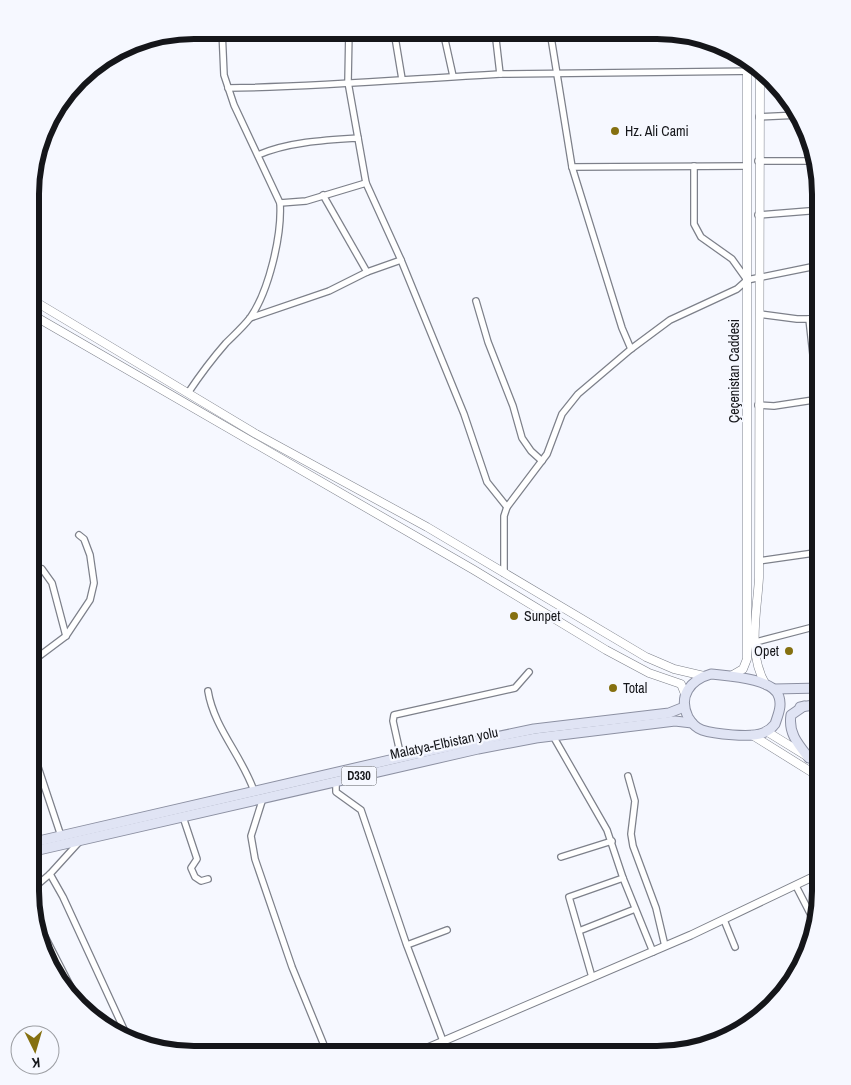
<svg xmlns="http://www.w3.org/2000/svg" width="851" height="1085" font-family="'Archivo Narrow',sans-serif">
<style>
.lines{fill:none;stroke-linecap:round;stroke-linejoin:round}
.minor-casing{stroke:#7d808a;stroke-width:8}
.tertiary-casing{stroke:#7d808a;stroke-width:9}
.secondary-casing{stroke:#7d808a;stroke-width:9}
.primary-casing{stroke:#8c90a2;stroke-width:11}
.minor{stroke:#fff;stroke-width:5.5}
.tertiary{stroke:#fff;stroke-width:7}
.secondary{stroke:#fff;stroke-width:8}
.primary{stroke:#e0e4f4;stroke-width:9}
.poi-dot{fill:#857010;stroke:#f6f8ff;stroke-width:2}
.labels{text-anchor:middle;stroke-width:4.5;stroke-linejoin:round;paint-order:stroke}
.shield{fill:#f6f8ff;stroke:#585a5f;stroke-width:1}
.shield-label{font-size:12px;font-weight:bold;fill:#15161a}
.poi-label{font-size:14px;fill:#15161a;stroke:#f6f8ff;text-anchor:start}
.street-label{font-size:14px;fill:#15161a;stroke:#f6f8ff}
.rim{fill:none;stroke:#15161a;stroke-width:6}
</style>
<rect width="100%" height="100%" fill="#f6f8ff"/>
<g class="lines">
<g class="minor-casing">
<g id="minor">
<polyline points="349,30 348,82 358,138"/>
<polyline points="394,31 402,79"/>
<polyline points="443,31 453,76"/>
<polyline points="495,31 500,74 761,71"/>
<polyline points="550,31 572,167 622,328 631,349"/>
<polyline points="222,35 292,33 305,30"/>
<path d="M228,88c91,-1 181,-9 272,-14"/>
<polyline points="759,117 800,115"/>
<path d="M258,155c30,-13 67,-15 100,-17l8,45"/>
<polyline points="758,161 812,161"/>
<polyline points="694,166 694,224 701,237 732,259 747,280"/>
<polyline points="572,167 746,166"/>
<polyline points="323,195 367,272"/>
<polyline points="280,203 306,201 366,183 401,260 464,414 487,482 507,507"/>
<polyline points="758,215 821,210"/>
<polyline points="476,301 488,342 513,406 522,438 531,451 542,461"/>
<polyline points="759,314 797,319 821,319"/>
<polyline points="250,318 329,291 367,272 401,260"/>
<polyline points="809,319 818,399"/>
<path d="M188,393c12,-18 24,-34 38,-50 8,-8 17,-16 24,-25 19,-27 32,-83 30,-115l-46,-98 -10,-30 -2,-45"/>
<polyline points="758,405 774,406 820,399"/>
<polyline points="759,561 821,552"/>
<polyline points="42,569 52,583 66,636"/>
<polyline points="504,573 504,516 507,507 547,454 562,414 578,394 631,349 670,320 737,289 747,280 821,265"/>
<polyline points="756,642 821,625"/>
<polyline points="30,666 38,657 66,636 90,600 94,583 90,555 84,539 79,535"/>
<path d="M208,691c6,37 34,65 46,100"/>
<polyline points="553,736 607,830 623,878 653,952"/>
<polyline points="30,743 61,836"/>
<polyline points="401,757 393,721 394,715 515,688 529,672"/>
<polyline points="628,776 635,801 631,834 633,846 656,908 665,946"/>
<polyline points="336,781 336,792 361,810 406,943 443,1041"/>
<polyline points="263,798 251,836 255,859 292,967 328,1055"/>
<polyline points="183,817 197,859 191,868 195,877 201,881 208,879"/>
<polyline points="561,857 612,841"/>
<polyline points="50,874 63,897 127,1036"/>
<polyline points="796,886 814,921"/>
<polyline points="30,891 50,874 80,841"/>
<polyline points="724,920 735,947"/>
<polyline points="38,923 78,1001"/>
<polyline points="579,931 635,909"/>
<polyline points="407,945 447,930"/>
<polyline points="592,977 569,897 623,878"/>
</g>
</g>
<g class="tertiary-casing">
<polyline id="tertiary" points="411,1055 691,935 821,873"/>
</g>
<g class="secondary-casing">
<g id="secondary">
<path d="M760,69l-1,509c-2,35 -12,76 7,107"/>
<polyline points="31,299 256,434 427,527 646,657 674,669 704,676"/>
<polyline points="31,314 474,570 606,650 649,673 681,684 685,694"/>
<polyline points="731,676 743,669 747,659 747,57"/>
<polyline points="766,731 821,765"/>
<polyline points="752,735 821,778"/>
</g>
</g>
<g class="primary-casing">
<g id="primary">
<path d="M711,674c16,2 63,4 68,23 3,9 -1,18 -4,27 -3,4 -7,7 -12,9 -12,5 -49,1 -61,-3 -6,-2 -11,-8 -14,-13 -10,-21 2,-37 23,-43z"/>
<polyline points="774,689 821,688"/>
<path d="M804,706l-13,9c-3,18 7,29 18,43"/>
<polyline points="800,707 821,704"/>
<polyline points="30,843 433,750 534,729 669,713 684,707"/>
<polyline points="30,852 478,749 536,738 675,721 692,723"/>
</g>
</g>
<use href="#minor" class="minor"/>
<use href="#tertiary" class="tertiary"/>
<use href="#secondary" class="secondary"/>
<use href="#primary" class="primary"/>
</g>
<g class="poi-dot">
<circle cx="615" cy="131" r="5"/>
<circle cx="514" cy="616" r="5"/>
<circle cx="789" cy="651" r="5"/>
<circle cx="613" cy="688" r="5"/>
</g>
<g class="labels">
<rect class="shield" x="341.5" y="766.5" width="35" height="19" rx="4"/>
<g class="shield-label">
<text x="359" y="780">D330</text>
</g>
<g class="poi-label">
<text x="625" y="136">Hz. Ali Cami</text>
<text x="524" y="621">Sunpet</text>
<text x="779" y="656" text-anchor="end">Opet</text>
<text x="623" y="693">Total</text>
</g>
<g class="street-label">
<text transform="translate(734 371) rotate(-90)" y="5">Çeçenistan Caddesi</text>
<text transform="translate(444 743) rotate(-12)" y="5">Malatya-Elbistan yolu</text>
</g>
</g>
<path d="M0 0H851V1085H0ZM194 39H657A155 155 0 0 1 812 194V891A155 155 0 0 1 657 1046H194A155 155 0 0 1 39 891V194A155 155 0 0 1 194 39Z" fill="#f6f8ff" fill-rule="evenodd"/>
<path class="rim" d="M194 39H657A155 155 0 0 1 812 194V891A155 155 0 0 1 657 1046H194A155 155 0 0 1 39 891V194A155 155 0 0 1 194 39Z"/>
<g transform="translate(35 1050) rotate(175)"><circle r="24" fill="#f6f8ff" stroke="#9c9ea3"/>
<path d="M0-4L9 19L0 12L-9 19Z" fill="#857010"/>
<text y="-8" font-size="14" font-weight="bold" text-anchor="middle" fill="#15161a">K</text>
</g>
</svg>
